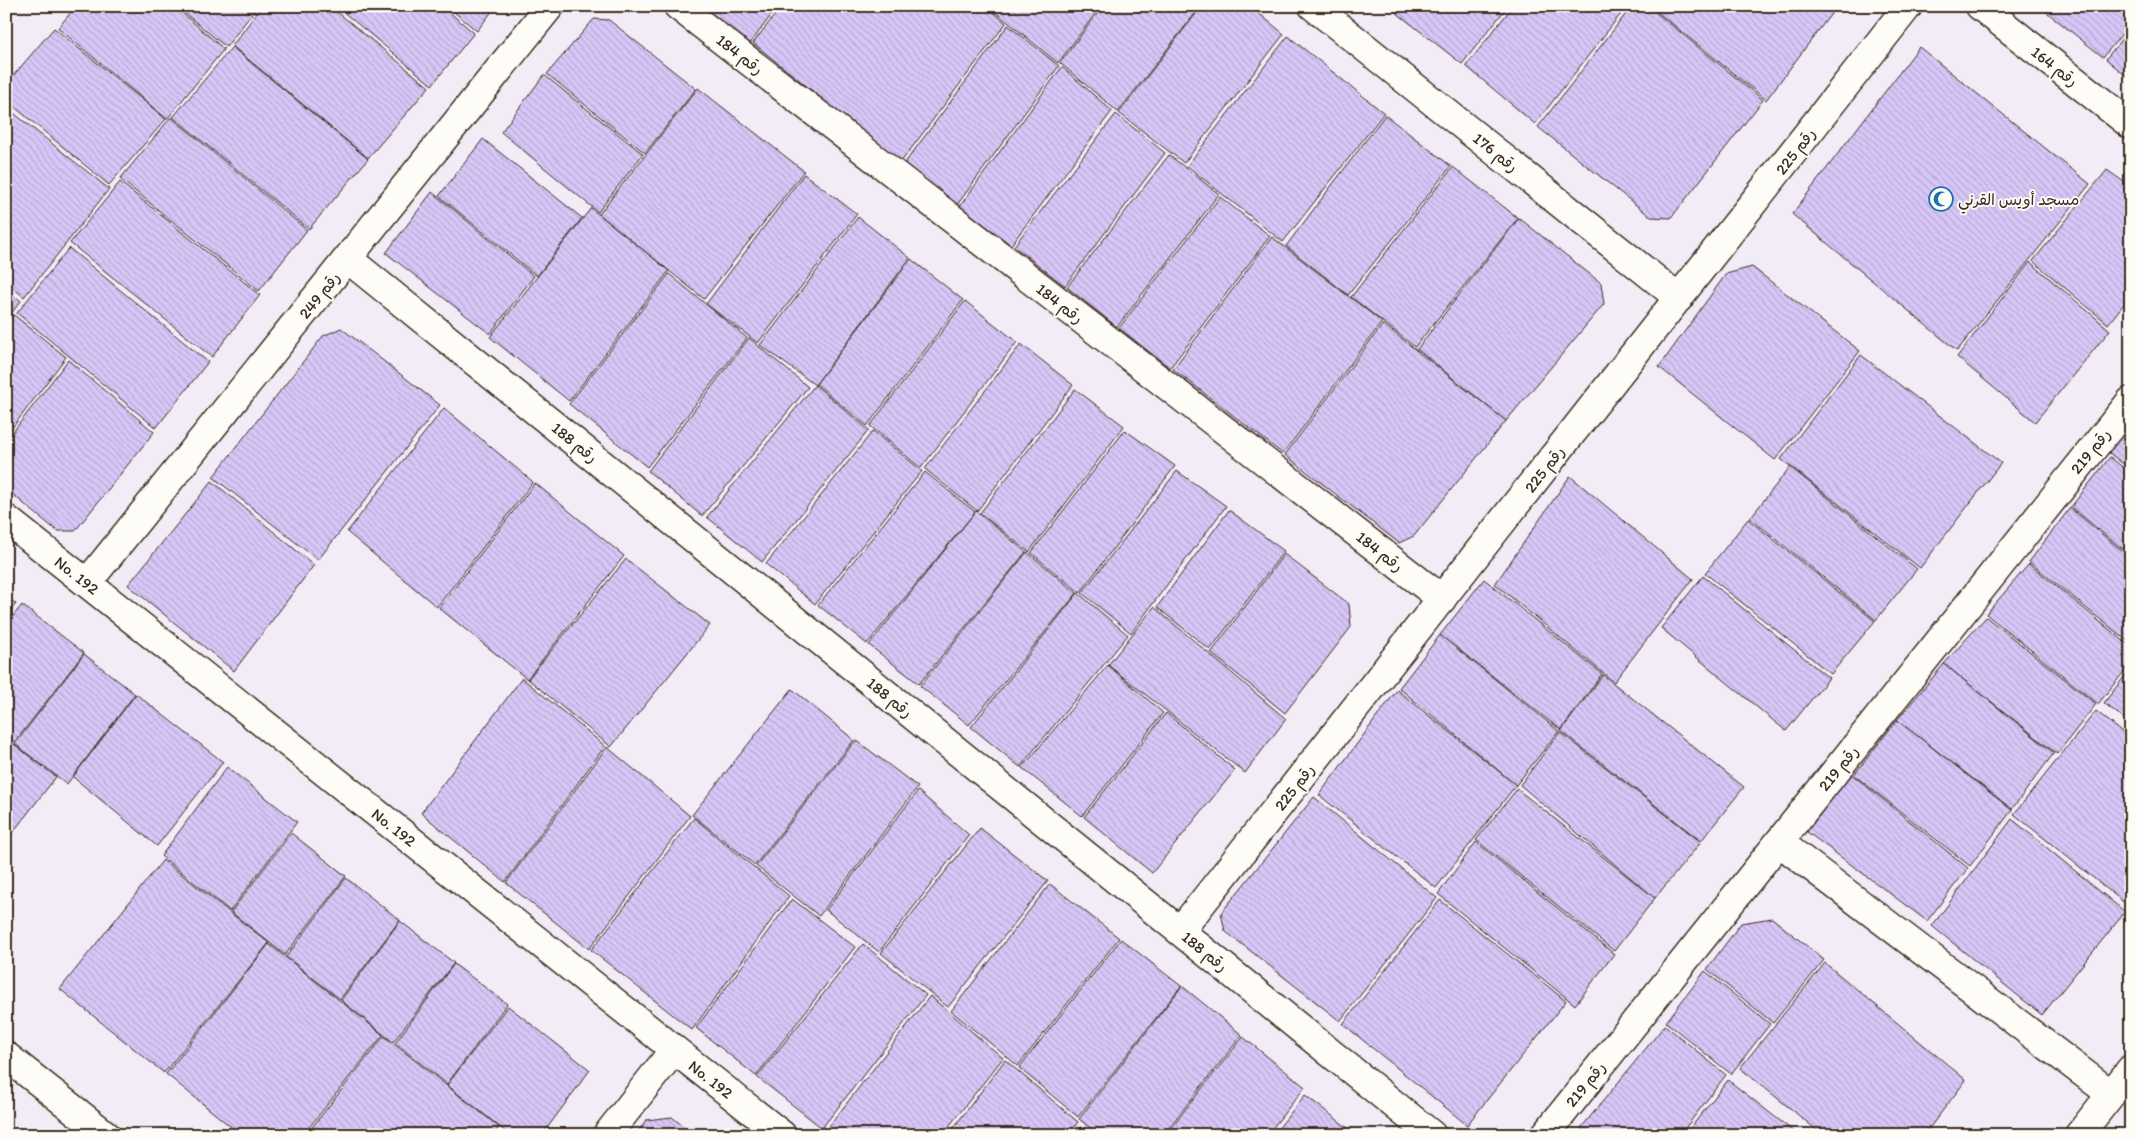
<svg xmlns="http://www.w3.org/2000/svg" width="2137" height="1141" font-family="Itim,'Playpen Sans Arabic',sans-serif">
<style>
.building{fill:url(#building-back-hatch);stroke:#3b2a1e}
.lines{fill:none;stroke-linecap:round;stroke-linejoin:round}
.minor-casing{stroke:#3b2a1e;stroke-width:31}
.tertiary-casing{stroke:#3b2a1e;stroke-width:31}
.minor{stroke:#fdfcf7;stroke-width:28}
.tertiary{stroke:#fdfcf7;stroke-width:28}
.labels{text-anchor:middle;stroke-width:4;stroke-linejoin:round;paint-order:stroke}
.street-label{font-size:16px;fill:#3b2a1e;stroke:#fdfcf7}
.poi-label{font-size:16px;fill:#3b2a1e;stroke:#fdfcf7;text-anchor:start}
</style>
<defs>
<pattern id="building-back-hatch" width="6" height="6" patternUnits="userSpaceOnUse" patternTransform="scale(1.25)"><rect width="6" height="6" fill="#d7c6f7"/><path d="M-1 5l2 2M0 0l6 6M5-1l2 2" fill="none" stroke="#b9aad3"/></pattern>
</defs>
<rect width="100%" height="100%" fill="#f2ecf7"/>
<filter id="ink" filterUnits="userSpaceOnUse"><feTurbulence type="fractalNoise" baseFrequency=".02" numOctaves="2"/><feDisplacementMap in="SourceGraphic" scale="10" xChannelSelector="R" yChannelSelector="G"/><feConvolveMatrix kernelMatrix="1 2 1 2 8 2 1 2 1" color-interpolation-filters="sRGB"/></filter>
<g filter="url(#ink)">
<g class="building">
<polygon points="76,6 174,6 224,49 167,119 58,28"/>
<polygon points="176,6 258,6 226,47"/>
<polygon points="262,6 330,6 429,87 368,158 232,46"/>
<polygon points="336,6 442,6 474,33 432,85"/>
<polygon points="447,6 496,6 477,31"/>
<polygon points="699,6 778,6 749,45"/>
<polygon points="782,6 986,6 1006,23 901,162 753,43"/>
<polygon points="988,6 1101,6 1058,63"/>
<polygon points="1103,6 1201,6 1118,112 1060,63"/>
<polygon points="1202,6 1250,6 1284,34 1184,163 1119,113"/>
<polygon points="1396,6 1508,6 1462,64 1393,10"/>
<polygon points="1513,6 1627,6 1535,124 1466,66"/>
<polygon points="1632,6 1648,6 1763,100 1671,218 1651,217 1538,127"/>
<polygon points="1650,6 1837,6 1766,100"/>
<polygon points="2039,6 2131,6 2131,23 2103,57"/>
<polygon points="594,19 609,20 696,89 645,153 547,74"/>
<polygon points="1008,25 1059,66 957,205 904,164"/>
<polygon points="2131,27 2131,80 2106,59"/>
<polygon points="54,28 166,119 109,185 6,100 6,84"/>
<polygon points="1288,36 1384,113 1283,242 1187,166"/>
<polygon points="232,47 368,159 309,229 173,117"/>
<polygon points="1919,47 2090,184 1957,351 1792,214"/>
<polygon points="1062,67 1112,111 1011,245 960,206"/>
<polygon points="544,75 643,154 598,212 501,132"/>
<polygon points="698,88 804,171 704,299 599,214"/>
<polygon points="6,107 109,189 24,297 6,282"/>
<polygon points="1116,114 1165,153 1065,286 1014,246"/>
<polygon points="1385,115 1451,166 1348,295 1286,246"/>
<polygon points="171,117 307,230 259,291 120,179"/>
<polygon points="483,139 582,218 537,276 439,196"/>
<polygon points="1169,155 1219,194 1117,327 1067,287"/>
<polygon points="1453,167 1518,218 1415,347 1351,297"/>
<polygon points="2107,170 2131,187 2131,295 2108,324 2033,261"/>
<polygon points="804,174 857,214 758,343 706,304"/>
<polygon points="120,182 260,295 212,357 70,243"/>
<polygon points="432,192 534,276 490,334 386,253"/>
<polygon points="1220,197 1270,236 1170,368 1119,328"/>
<polygon points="591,208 669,271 569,401 490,337"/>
<polygon points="858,217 910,258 815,385 760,345"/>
<polygon points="1519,218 1601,283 1604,304 1506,421 1417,349"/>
<polygon points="1272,237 1382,322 1283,454 1173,369"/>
<polygon points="69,248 208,362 156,428 17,313"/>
<polygon points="911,259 963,300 867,426 816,384"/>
<polygon points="2030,262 2110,330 2035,422 1957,357"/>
<polygon points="1752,267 1860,351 1775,460 1659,367 1726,274"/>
<polygon points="669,274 747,338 647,467 569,404"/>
<polygon points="6,289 21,301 6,320"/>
<polygon points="965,301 1017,342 921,468 870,426"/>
<polygon points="14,315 66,357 6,436 6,325"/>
<polygon points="1383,324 1506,421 1414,536 1399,543 1285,455"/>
<polygon points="341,328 440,405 318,560 213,477 323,336"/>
<polygon points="749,338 808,387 702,516 648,471"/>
<polygon points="1021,344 1073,385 977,511 925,469"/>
<polygon points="1861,355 2001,463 1920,568 1781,459"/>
<polygon points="68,360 154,432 75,531 57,531 6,489 6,441"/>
<polygon points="815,385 869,430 762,562 707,517"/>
<polygon points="1075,389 1124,426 1029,552 980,513"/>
<polygon points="444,408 533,482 437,607 347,532"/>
<polygon points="2131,423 2131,470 2108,452"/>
<polygon points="1125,430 1175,466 1080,593 1031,553"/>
<polygon points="873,431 922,471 815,604 766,564"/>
<polygon points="2110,457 2131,474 2131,556 2071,507"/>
<polygon points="1790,467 1917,569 1876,620 1750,518"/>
<polygon points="1177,471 1226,506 1131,633 1082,593"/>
<polygon points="925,472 975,512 867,644 818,605"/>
<polygon points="1570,476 1693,579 1614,682 1495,584"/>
<polygon points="212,481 314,565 234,671 128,585"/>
<polygon points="535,483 624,556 527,679 439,608"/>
<polygon points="2070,508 2131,558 2131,644 2029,562"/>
<polygon points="1229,510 1284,551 1210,650 1157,607"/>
<polygon points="976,511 1026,552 919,684 869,645"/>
<polygon points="1748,519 1875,621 1831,674 1705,573"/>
<polygon points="1027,552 1077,593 969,725 920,686"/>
<polygon points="1284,554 1349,604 1351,627 1285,713 1211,653"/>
<polygon points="626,559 710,625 611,747 528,679"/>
<polygon points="2029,564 2131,647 2131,663 2098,704 1986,614"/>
<polygon points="1703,576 1829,678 1786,731 1661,628"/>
<polygon points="1484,579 1602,674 1561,730 1440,635"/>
<polygon points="1078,593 1128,635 1020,767 971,727"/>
<polygon points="6,596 16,604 6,616"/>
<polygon points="22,605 84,653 14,743 6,737 6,625"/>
<polygon points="1154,607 1286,719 1245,773 1108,665"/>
<polygon points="1986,617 2096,704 2057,754 1944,664"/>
<polygon points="1440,635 1559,731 1516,785 1399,688"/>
<polygon points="84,654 135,694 67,784 15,744"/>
<polygon points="1944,664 2054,753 2012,809 1897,720"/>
<polygon points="1108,665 1163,713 1082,816 1022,768"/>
<polygon points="2131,668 2131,724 2104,703"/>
<polygon points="1603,675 1744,787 1701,841 1561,731"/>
<polygon points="522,678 605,746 505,882 421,813"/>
<polygon points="792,689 854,740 755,865 692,815"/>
<polygon points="1397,690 1516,785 1436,888 1319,795"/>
<polygon points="136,694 223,762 157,846 73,777"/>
<polygon points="2096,711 2131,739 2131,901 2127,905 2014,814"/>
<polygon points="1166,713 1235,770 1152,873 1084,817"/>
<polygon points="1897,720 2012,810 1970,866 1854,775"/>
<polygon points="1560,732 1701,842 1655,898 1520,785"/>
<polygon points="6,738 56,777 6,841"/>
<polygon points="856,740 918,787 819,916 756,866"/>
<polygon points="607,747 690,816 589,949 506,883"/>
<polygon points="227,767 297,822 230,911 161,856"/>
<polygon points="1850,773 1968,868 1927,921 1807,832"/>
<polygon points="1517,789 1655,898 1614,951 1476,840"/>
<polygon points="918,791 969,835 879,952 826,910"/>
<polygon points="1314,797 1437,898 1340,1021 1225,931 1221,913"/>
<polygon points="694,818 789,896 692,1030 591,950"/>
<polygon points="2012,819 2125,912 2042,1015 1932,926"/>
<polygon points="980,828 1048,881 948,1007 881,953"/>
<polygon points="291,833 346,876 285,955 231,912"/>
<polygon points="1476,842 1614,954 1575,1005 1438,894"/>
<polygon points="163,860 269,943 164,1073 60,989"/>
<polygon points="346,878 400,920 340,999 286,957"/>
<polygon points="1050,884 1119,938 1018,1066 951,1011"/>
<polygon points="792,899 855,947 756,1076 696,1028"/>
<polygon points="1440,900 1566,1001 1467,1125 1343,1024"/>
<polygon points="1772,918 1824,960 1773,1023 1707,969 1741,923"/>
<polygon points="400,921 454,963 393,1042 341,1000"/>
<polygon points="1121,939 1181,986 1078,1117 1019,1068"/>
<polygon points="269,944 383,1035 303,1135 241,1135 166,1074"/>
<polygon points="863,944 926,995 822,1128 757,1077"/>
<polygon points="1825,963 1966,1080 1924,1135 1823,1135 1740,1068"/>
<polygon points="454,964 507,1004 447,1084 395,1043"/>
<polygon points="1705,971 1770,1024 1731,1074 1666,1022"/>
<polygon points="1182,986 1242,1035 1163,1135 1099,1135 1079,1119"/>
<polygon points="930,996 1003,1058 942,1135 832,1135 826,1130"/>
<polygon points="508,1006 590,1070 542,1135 510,1135 447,1085"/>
<polygon points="1665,1025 1726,1075 1680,1135 1589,1135 1581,1128"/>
<polygon points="384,1036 499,1127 493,1135 306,1135"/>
<polygon points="1243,1037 1305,1087 1267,1135 1165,1135"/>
<polygon points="1005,1060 1078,1122 1069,1135 948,1135"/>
<polygon points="1728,1080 1798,1135 1685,1135"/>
<polygon points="1305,1095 1357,1135 1273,1135"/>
<polygon points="672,1117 694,1135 636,1135 646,1120"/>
<polygon points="1081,1127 1092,1135 1075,1135"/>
</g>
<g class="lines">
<g class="minor-casing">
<g id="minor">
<polyline points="678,6 1442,599"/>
<polyline points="1313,6 1679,298"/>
<polyline points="1980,6 2131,125"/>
<polyline points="348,259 1432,1135"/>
<polyline points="6,519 782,1135"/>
<polyline points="87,583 550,6"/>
<polyline points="1779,842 2111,1094"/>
<polyline points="1180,931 1908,6"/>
<polyline points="607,1135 674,1050"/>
<polyline points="1545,1135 2131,401"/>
</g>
</g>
<g class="tertiary-casing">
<g id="tertiary">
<polyline points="6,1056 106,1135"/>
<polyline points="2079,1135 2131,1069"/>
</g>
</g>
<use href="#minor" class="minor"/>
<use href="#tertiary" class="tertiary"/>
</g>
</g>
<defs>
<g id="mosque-ring" transform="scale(1.25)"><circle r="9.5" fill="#fdfcf7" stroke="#1f6fb2" stroke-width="1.5"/><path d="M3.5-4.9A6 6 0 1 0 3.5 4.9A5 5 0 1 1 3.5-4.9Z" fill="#1f6fb2"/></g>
</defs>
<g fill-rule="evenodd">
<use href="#mosque-ring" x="1941" y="199"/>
</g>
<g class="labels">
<g class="street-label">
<text transform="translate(740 54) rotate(38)" y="6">رقم 184</text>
<text transform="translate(2055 66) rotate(38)" y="6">رقم 164</text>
<text transform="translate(1795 151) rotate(-52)" y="6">رقم 225</text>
<text transform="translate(1496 152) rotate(39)" y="6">رقم 176</text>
<text transform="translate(319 295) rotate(-51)" y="6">رقم 249</text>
<text transform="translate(1060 303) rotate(38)" y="6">رقم 184</text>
<text transform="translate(575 442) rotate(39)" y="6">رقم 188</text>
<text transform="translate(2090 451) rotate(-51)" y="6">رقم 219</text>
<text transform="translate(1544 469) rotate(-52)" y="6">رقم 225</text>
<text transform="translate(1380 551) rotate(38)" y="6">رقم 184</text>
<text transform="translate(77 575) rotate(38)" y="6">No. 192</text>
<text transform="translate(890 697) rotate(39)" y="6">رقم 188</text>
<text transform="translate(1838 768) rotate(-51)" y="6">رقم 219</text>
<text transform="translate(1294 787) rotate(-52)" y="6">رقم 225</text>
<text transform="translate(394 827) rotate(38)" y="6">No. 192</text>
<text transform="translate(1205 951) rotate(39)" y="6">رقم 188</text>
<text transform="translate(711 1079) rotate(38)" y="6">No. 192</text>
<text transform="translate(1585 1084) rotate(-51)" y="6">رقم 219</text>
</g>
<g class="poi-label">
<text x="1958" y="205">مسجد أويس القرني</text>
</g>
</g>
<rect width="2137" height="1141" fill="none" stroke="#fdfcf7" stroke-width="25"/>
<rect x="12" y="12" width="2112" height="1116" fill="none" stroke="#3b2a1e" stroke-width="2" filter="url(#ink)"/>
</svg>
